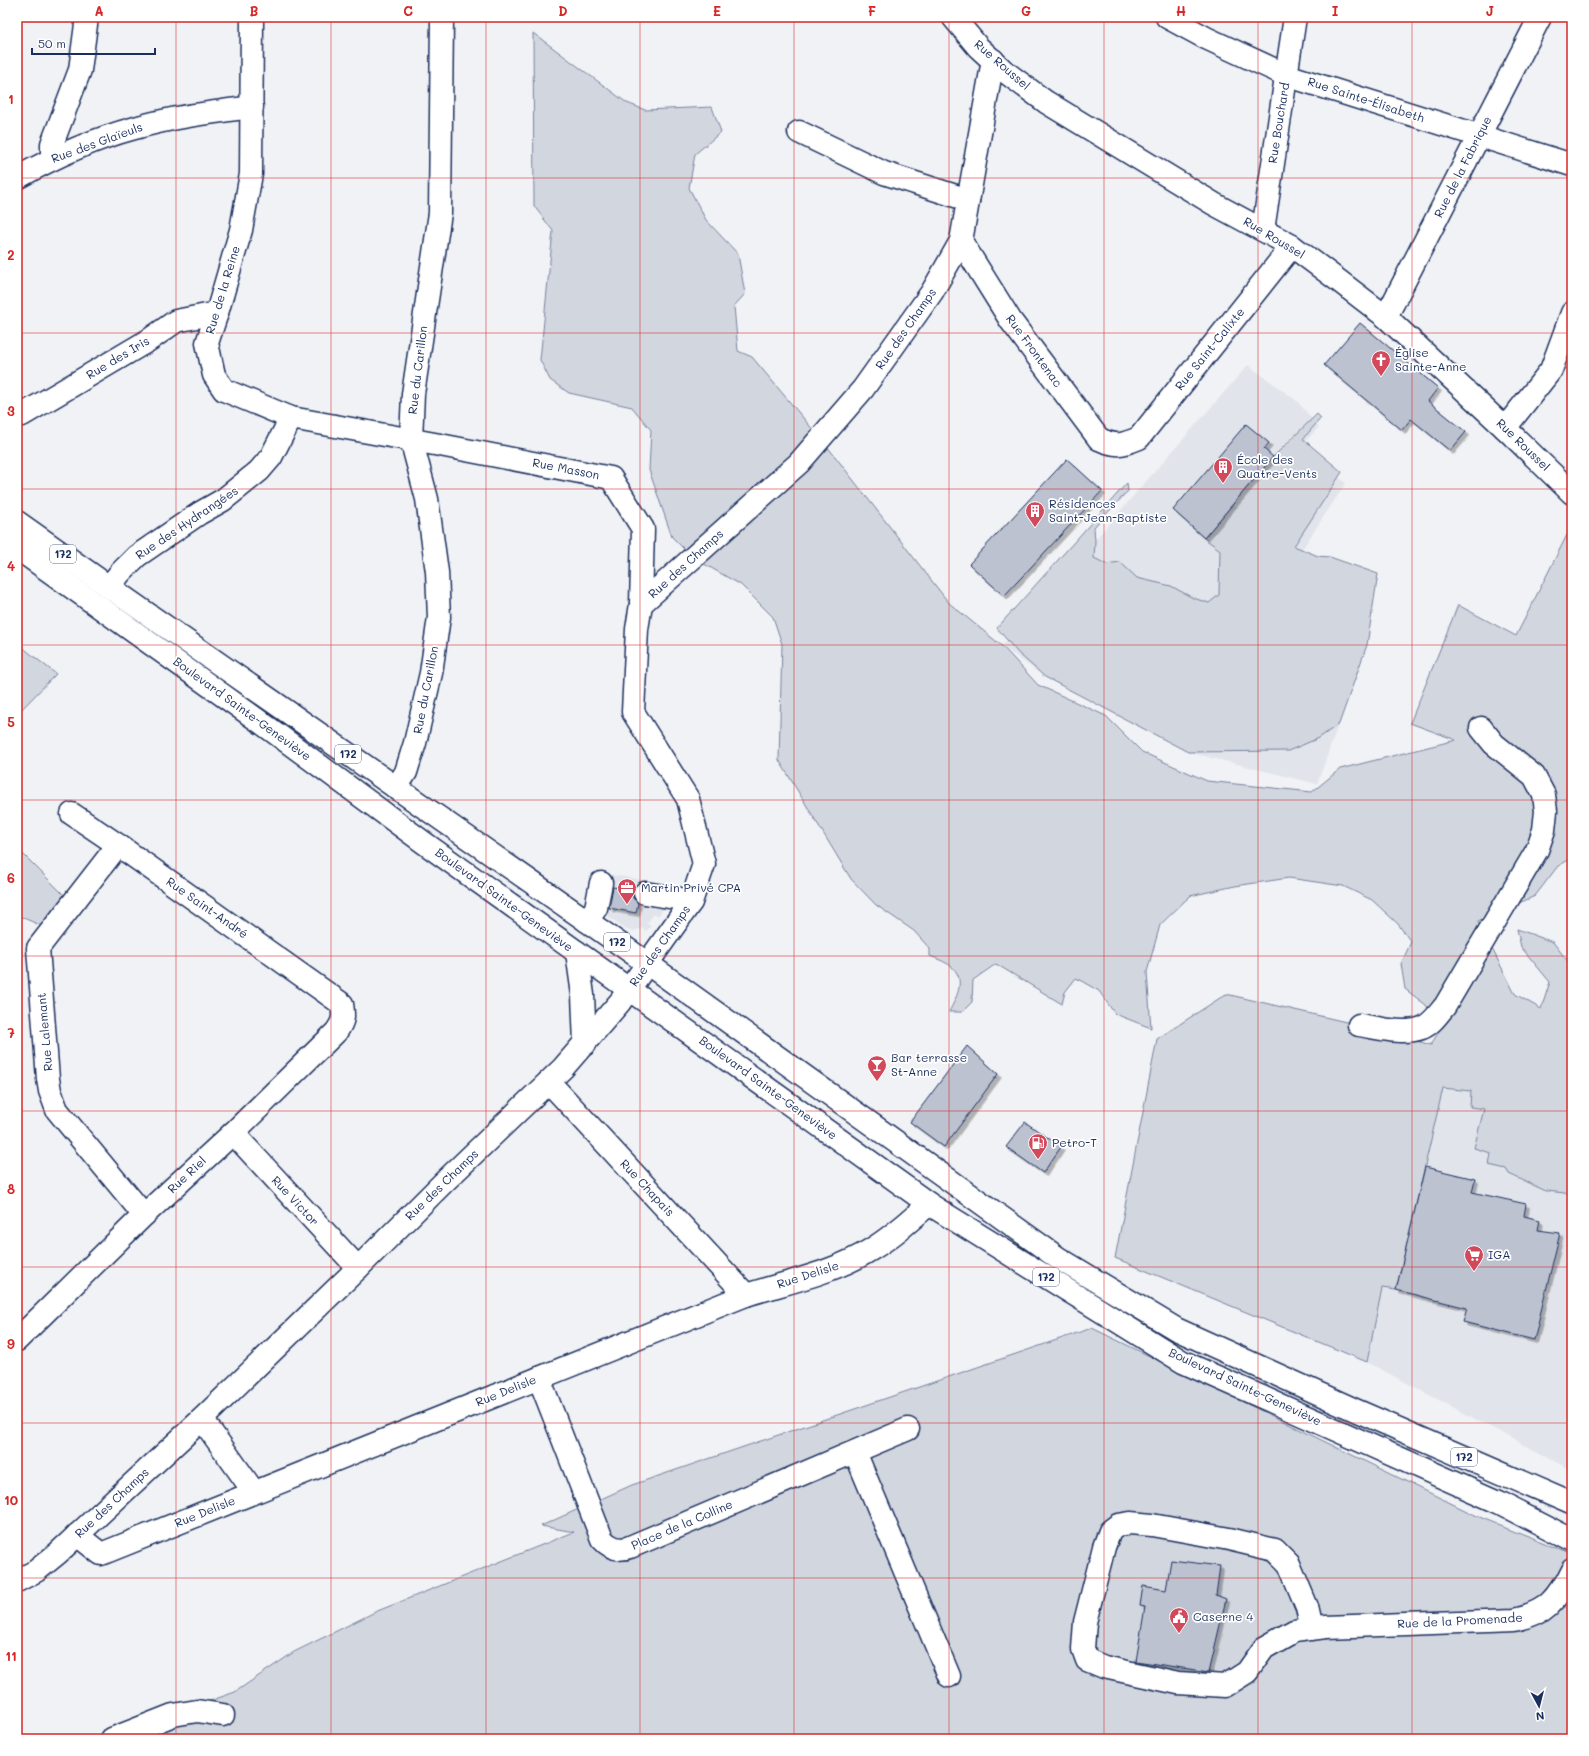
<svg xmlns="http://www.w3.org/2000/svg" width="1589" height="1756" font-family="Mali,sans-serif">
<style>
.built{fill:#e1e4ea}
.green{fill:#d2d6df;stroke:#76829e}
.building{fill:#bcc2d0;stroke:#1b2f5e;filter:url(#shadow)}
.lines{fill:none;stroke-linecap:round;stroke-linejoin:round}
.minor-casing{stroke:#1b2f5e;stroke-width:25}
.major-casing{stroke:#1b2f5e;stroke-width:25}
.minor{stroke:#fff;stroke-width:22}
.major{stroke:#fff;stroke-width:22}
.grid{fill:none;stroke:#d62828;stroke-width:1;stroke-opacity:0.55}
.labels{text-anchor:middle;stroke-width:3.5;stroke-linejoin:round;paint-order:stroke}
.shield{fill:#fff;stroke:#5f6d8e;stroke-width:1}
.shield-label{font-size:11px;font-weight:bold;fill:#1b2f5e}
.street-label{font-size:12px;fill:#1b2f5e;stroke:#fff}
.poi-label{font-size:12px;fill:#1b2f5e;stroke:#fff;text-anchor:start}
.neatline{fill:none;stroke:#d62828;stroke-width:1.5}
.grid-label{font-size:13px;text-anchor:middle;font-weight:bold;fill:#d62828}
</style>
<defs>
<filter id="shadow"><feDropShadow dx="3.5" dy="3.5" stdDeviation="0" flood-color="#0004"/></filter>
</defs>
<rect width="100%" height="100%" fill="#f1f2f5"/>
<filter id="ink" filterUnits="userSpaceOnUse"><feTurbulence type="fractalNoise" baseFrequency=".025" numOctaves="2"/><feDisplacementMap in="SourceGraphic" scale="8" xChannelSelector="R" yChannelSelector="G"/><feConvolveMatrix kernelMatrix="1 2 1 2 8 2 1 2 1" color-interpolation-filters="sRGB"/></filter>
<g filter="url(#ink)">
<g class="built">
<polygon points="1248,365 1297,401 1319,427 1300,447 1346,483 1265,605 1367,645 1317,784 1188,752 1045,677 1002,646"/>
<polygon points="594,872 681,886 658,916 654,914 647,923 651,926 646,931 643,928 633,931 628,930 585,901"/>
<polygon points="1431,1045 1572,1066 1572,1470 1367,1362"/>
</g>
<g class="green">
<path d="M533,33l94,70 18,7 67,-3 9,25 -26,22 -6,34 17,32 32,34 7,40 -11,12 4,45 14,6 78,93 119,153 53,43 36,39 68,31 36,36 65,29 105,11 28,-23 116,-29 -46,-17 48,-118 58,31 56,-111v333l-14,8 -23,30 -57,25 37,73 26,15 9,-27 -29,-35 -4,-18 36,13 19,25 -1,53 1,179 -7,-6 -19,-2 -37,-17 -3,-5 -17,-4 2,-12 -17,-5 10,-39 -14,-2 1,-16 -28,-3 -47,202 -14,-2 -15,74 -252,-104 42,-219 69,-45 133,31 72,20 9,-16 -14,-24 -21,-16 -4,-25 10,-22 -13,-18 -26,-24 -29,-14 -54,-8 -54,8 -45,10 -30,29 -13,47 4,56 -36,-14 -16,-23 -23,-13 -11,14 -3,12 -66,-40 -23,16 -1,22 -10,10h-13c7,-14 17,-31 4,-44 -4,-5 -16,-9 -23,-12v-7l-16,-18 -38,-26 -25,-26 -72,-119 3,-116 -9,-27 -32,-32 -49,-28 -20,-20 -23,-67 2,-40 -19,-23 -63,-14 -19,-13 -10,-20 13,-129 -19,-25z"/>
<polygon points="1317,414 1321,418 1303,439 1342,472 1294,546 1318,556 1330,557 1378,574 1367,645 1339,724 1319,738 1288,751 1188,752 1045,677 1018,653 997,628 1127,483 1128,491 1094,527 1095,541 1094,558 1106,564 1120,562 1137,578 1171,586 1193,598 1209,603 1219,595 1220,550 1204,538 1273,457"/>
<polygon points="17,643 56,674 17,714"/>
<polygon points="17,848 75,906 53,931 17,915"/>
<polygon points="1092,1328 1477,1516 1572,1554 1572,1739 112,1739 173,1714 235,1692 294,1652 375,1612 574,1532 541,1526 632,1485"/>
</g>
<g class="building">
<polygon points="1360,323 1438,388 1428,401 1466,432 1450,451 1411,419 1402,430 1324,365"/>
<polygon points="1246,424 1269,443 1264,449 1273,457 1204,538 1173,510"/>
<polygon points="1067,459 1102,491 1004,596 969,564"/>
<polygon points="613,887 633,890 633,898 638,903 636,913 609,908"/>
<polygon points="967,1046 998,1074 944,1147 910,1122"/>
<polygon points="1025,1122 1061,1147 1043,1173 1006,1147"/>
<polygon points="1425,1167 1475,1179 1472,1192 1526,1204 1524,1216 1540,1220 1538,1230 1560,1233 1534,1340 1463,1322 1467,1308 1396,1290"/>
<polygon points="1171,1560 1220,1566 1216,1595 1226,1599 1209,1672 1136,1661 1145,1607 1140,1606 1143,1586 1166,1590"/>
</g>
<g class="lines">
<g class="minor-casing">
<g id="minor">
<polyline points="953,17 978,47 1004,71 1046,102 1214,204 1292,246 1339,281 1386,317 1505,428 1572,493"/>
<polyline points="1167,17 1206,38 1286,75 1572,165"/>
<polyline points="799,132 884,173 968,200"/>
<polyline points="52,159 52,144 80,70 87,17"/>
<path d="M17,178c37,-21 77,-39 118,-50 37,-11 78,-16 117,-21"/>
<polyline points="1263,230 1295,17"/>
<path d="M961,241l50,80 88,118c18,8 23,6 40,-1l153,-192"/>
<polyline points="1386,317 1540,17"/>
<polyline points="22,415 149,340 176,321 217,313"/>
<polyline points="1505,428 1551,370 1572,313"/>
<polyline points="109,587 120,573 137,556 200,513 223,500 259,471 271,457 291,418"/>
<polyline points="641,604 799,463 863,389 932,292 961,241 993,60"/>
<polyline points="396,788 406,772 415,743 431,673 439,617 437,572 427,499 411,439 413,394 440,213 442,17"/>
<polyline points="118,845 38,948 48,1079 50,1091 57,1110 144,1215"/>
<polyline points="645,893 687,900 691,902"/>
<polyline points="587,921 596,908 601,883"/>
<path d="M1359,1025c20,3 44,10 63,3 10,-4 16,-14 23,-22l92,-156 7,-20 2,-19 -2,-16 -10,-19 -40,-32 -13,-16"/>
<polyline points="549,1082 746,1295"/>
<polyline points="233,1133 358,1268"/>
<path d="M17,1340l127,-125 89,-82 103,-101c8,-11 8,-15 6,-28l-224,-159 -46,-31"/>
<path d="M539,1378l63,161c8,9 17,12 28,8l278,-118"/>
<polyline points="202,1419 254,1492"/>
<polyline points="855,1452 949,1676"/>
<path d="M77,1535l24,19 645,-259c41,-13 88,-22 126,-46 21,-13 39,-29 57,-45"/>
<polyline points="17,1581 36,1571 58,1553 202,1419 358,1268 443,1183 563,1068 620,1002 691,902 704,864 688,799 633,712 637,629 641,604 643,529 611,478 440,445 291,418 224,390 214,375 207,343 217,313 241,230 251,174 252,17"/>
<path d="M1312,1629l-5,-22 -18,-43 -14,-14 -46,-11 -77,-14 -22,-2 -12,2 -8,6 -6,16 -19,75 -2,27 4,11 17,7 74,16 47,3 22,-14 17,-24 30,-17 32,-4 187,-7c34,-6 45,-21 59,-50"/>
<polyline points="112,1739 173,1715 197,1711 223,1715"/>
</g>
</g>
<g class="major-casing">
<g id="major">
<polyline points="17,522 109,587 627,949 1058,1258 1176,1329 1355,1410 1572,1504"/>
<polyline points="17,548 270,729 423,842 929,1204 1183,1362 1498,1502 1572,1540"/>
<polyline points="577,952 583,995 585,1044"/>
</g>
</g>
<use href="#minor" class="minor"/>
<use href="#major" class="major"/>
</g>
</g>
<path class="grid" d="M176,17v1722M331,17v1722M486,17v1722M640,17v1722M794,17v1722M949,17v1722M1104,17v1722M1258,17v1722M1412,17v1722M17,178h1555M17,333h1555M17,489h1555M17,645h1555M17,800h1555M17,956h1555M17,1111h1555M17,1267h1555M17,1423h1555M17,1578h1555"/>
<defs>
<g id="church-pin" transform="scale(1)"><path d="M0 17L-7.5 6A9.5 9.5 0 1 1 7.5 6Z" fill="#d1495b" stroke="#fff"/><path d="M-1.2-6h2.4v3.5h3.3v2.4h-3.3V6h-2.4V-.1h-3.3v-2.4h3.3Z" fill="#fff"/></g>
<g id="building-pin" transform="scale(1)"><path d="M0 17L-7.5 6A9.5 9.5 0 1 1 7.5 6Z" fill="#d1495b" stroke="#fff"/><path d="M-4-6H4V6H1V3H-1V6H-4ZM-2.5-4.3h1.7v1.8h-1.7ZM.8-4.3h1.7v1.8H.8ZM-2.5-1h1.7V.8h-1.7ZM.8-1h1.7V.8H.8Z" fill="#fff"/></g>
<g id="office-pin" transform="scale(1)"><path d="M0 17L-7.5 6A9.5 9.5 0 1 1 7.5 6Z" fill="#d1495b" stroke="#fff"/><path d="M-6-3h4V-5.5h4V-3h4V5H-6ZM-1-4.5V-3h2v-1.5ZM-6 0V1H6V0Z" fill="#fff"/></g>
<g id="bar-pin" transform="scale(1)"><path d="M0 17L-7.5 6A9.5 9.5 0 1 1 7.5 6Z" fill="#d1495b" stroke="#fff"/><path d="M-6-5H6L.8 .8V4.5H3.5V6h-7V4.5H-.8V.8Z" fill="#fff"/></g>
<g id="fuel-pin" transform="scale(1)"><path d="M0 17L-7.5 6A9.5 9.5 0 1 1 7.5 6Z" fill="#d1495b" stroke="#fff"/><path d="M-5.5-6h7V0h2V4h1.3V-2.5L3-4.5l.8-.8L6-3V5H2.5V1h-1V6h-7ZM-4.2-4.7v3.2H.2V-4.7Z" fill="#fff"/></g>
<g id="supermarket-pin" transform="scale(1)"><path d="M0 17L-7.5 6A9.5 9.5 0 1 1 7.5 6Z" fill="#d1495b" stroke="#fff"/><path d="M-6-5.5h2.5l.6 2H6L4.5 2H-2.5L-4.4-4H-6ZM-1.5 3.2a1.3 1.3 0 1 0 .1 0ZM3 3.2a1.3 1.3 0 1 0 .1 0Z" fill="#fff"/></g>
<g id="civic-pin" transform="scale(1)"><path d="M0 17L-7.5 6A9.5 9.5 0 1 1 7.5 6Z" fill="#d1495b" stroke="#fff"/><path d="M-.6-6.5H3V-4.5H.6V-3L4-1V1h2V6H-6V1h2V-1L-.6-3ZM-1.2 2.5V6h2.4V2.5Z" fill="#fff"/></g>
</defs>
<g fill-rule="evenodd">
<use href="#church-pin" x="1381" y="360"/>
<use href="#building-pin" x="1223" y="467"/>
<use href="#building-pin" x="1035" y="511"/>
<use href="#office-pin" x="627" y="888"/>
<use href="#bar-pin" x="877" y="1065"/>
<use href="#fuel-pin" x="1038" y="1143"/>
<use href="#supermarket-pin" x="1474" y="1255"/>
<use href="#civic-pin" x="1179" y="1617"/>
</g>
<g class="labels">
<g class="shield">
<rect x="50" y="545" width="26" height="18" rx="3"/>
<rect x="335" y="745" width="26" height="18" rx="3"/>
<rect x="604" y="933" width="26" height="18" rx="3"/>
<rect x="1033" y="1268" width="26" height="18" rx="3"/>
<rect x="1451" y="1448" width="26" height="18" rx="3"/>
</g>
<g class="shield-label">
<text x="63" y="558">172</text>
<text x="348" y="758">172</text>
<text x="617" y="946">172</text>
<text x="1046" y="1281">172</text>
<text x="1464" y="1461">172</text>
</g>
<g class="street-label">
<text transform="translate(1002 65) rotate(41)" y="4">Rue Roussel</text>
<text transform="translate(1366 100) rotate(18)" y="4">Rue Sainte-Élisabeth</text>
<text transform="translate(1279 123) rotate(-81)" y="4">Rue Bouchard</text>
<text transform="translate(97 143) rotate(-20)" y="4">Rue des Glaïeuls</text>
<text transform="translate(1463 167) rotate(-63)" y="4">Rue de la Fabrique</text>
<text transform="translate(1274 238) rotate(31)" y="4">Rue Roussel</text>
<text transform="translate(223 290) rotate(-73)" y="4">Rue de la Reine</text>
<text transform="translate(906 329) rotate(-55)" y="4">Rue des Champs</text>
<text transform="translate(1210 349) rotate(-51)" y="4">Rue Saint-Calixte</text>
<text transform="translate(1034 351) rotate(54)" y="4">Rue Frontenac</text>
<text transform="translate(118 358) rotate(-31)" y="4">Rue des Iris</text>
<text transform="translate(418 370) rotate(-83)" y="4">Rue du Carillon</text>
<text transform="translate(1523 445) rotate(44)" y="4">Rue Roussel</text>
<text transform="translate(566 469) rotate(11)" y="4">Rue Masson</text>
<text transform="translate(187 523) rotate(-34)" y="4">Rue des Hydrangées</text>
<text transform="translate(686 564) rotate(-42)" y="4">Rue des Champs</text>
<text transform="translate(426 690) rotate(-79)" y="4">Rue du Carillon</text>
<text transform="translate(242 709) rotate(36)" y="4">Boulevard Sainte-Geneviève</text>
<text transform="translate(504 900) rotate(36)" y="4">Boulevard Sainte-Geneviève</text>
<text transform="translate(207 908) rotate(35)" y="4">Rue Saint-André</text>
<text transform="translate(660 946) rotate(-55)" y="4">Rue des Champs</text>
<text transform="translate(45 1032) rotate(-95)" y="4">Rue Lalemant</text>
<text transform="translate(768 1088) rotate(36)" y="4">Boulevard Sainte-Geneviève</text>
<text transform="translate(187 1175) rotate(-43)" y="4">Rue Riel</text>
<text transform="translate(442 1185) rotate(-44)" y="4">Rue des Champs</text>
<text transform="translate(647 1188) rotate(47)" y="4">Rue Chapais</text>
<text transform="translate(295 1201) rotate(47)" y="4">Rue Victor</text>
<text transform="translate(808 1275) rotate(-18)" y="4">Rue Delisle</text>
<text transform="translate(1245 1387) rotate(25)" y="4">Boulevard Sainte-Geneviève</text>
<text transform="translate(506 1391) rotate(-22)" y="4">Rue Delisle</text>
<text transform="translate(112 1503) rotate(-43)" y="4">Rue des Champs</text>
<text transform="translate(205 1512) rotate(-22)" y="4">Rue Delisle</text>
<text transform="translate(682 1525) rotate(-23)" y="4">Place de la Colline</text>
<text transform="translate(1460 1621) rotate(-3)" y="4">Rue de la Promenade</text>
</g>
<g class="poi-label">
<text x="1395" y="357">Église<tspan x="1395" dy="14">Sainte-Anne</tspan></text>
<text x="1237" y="464">École des<tspan x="1237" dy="14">Quatre-Vents</tspan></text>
<text x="1049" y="508">Résidences<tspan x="1049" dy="14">Saint-Jean-Baptiste</tspan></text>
<text x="641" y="892">Martin Privé CPA</text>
<text x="891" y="1062">Bar terrasse<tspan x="891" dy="14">St-Anne</tspan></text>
<text x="1052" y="1147">Petro-T</text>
<text x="1488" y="1259">IGA</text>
<text x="1193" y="1621">Caserne 4</text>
</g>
</g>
<rect width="1589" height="1756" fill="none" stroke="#fff" stroke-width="44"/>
<g transform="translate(1539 1706) rotate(173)" stroke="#ffffff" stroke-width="3" paint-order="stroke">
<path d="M0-3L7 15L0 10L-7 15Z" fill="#1b2f5e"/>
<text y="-6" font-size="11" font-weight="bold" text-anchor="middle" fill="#1b2f5e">N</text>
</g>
<path d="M32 48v6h123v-6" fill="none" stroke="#1b2f5e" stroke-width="2"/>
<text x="38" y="48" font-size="12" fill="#1b2f5e" stroke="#ffffff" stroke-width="3" paint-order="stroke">50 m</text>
<rect x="22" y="22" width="1545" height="1712" class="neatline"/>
<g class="grid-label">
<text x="99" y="16">A</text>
<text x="254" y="16">B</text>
<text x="408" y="16">C</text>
<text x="563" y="16">D</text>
<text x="717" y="16">E</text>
<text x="872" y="16">F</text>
<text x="1026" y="16">G</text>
<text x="1181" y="16">H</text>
<text x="1335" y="16">I</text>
<text x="1490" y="16">J</text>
<text x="11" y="104">1</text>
<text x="11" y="260">2</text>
<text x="11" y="416">3</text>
<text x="11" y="571">4</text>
<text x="11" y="727">5</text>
<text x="11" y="883">6</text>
<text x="11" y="1038">7</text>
<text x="11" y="1194">8</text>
<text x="11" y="1349">9</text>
<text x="11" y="1505">10</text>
<text x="11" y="1661">11</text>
</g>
</svg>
